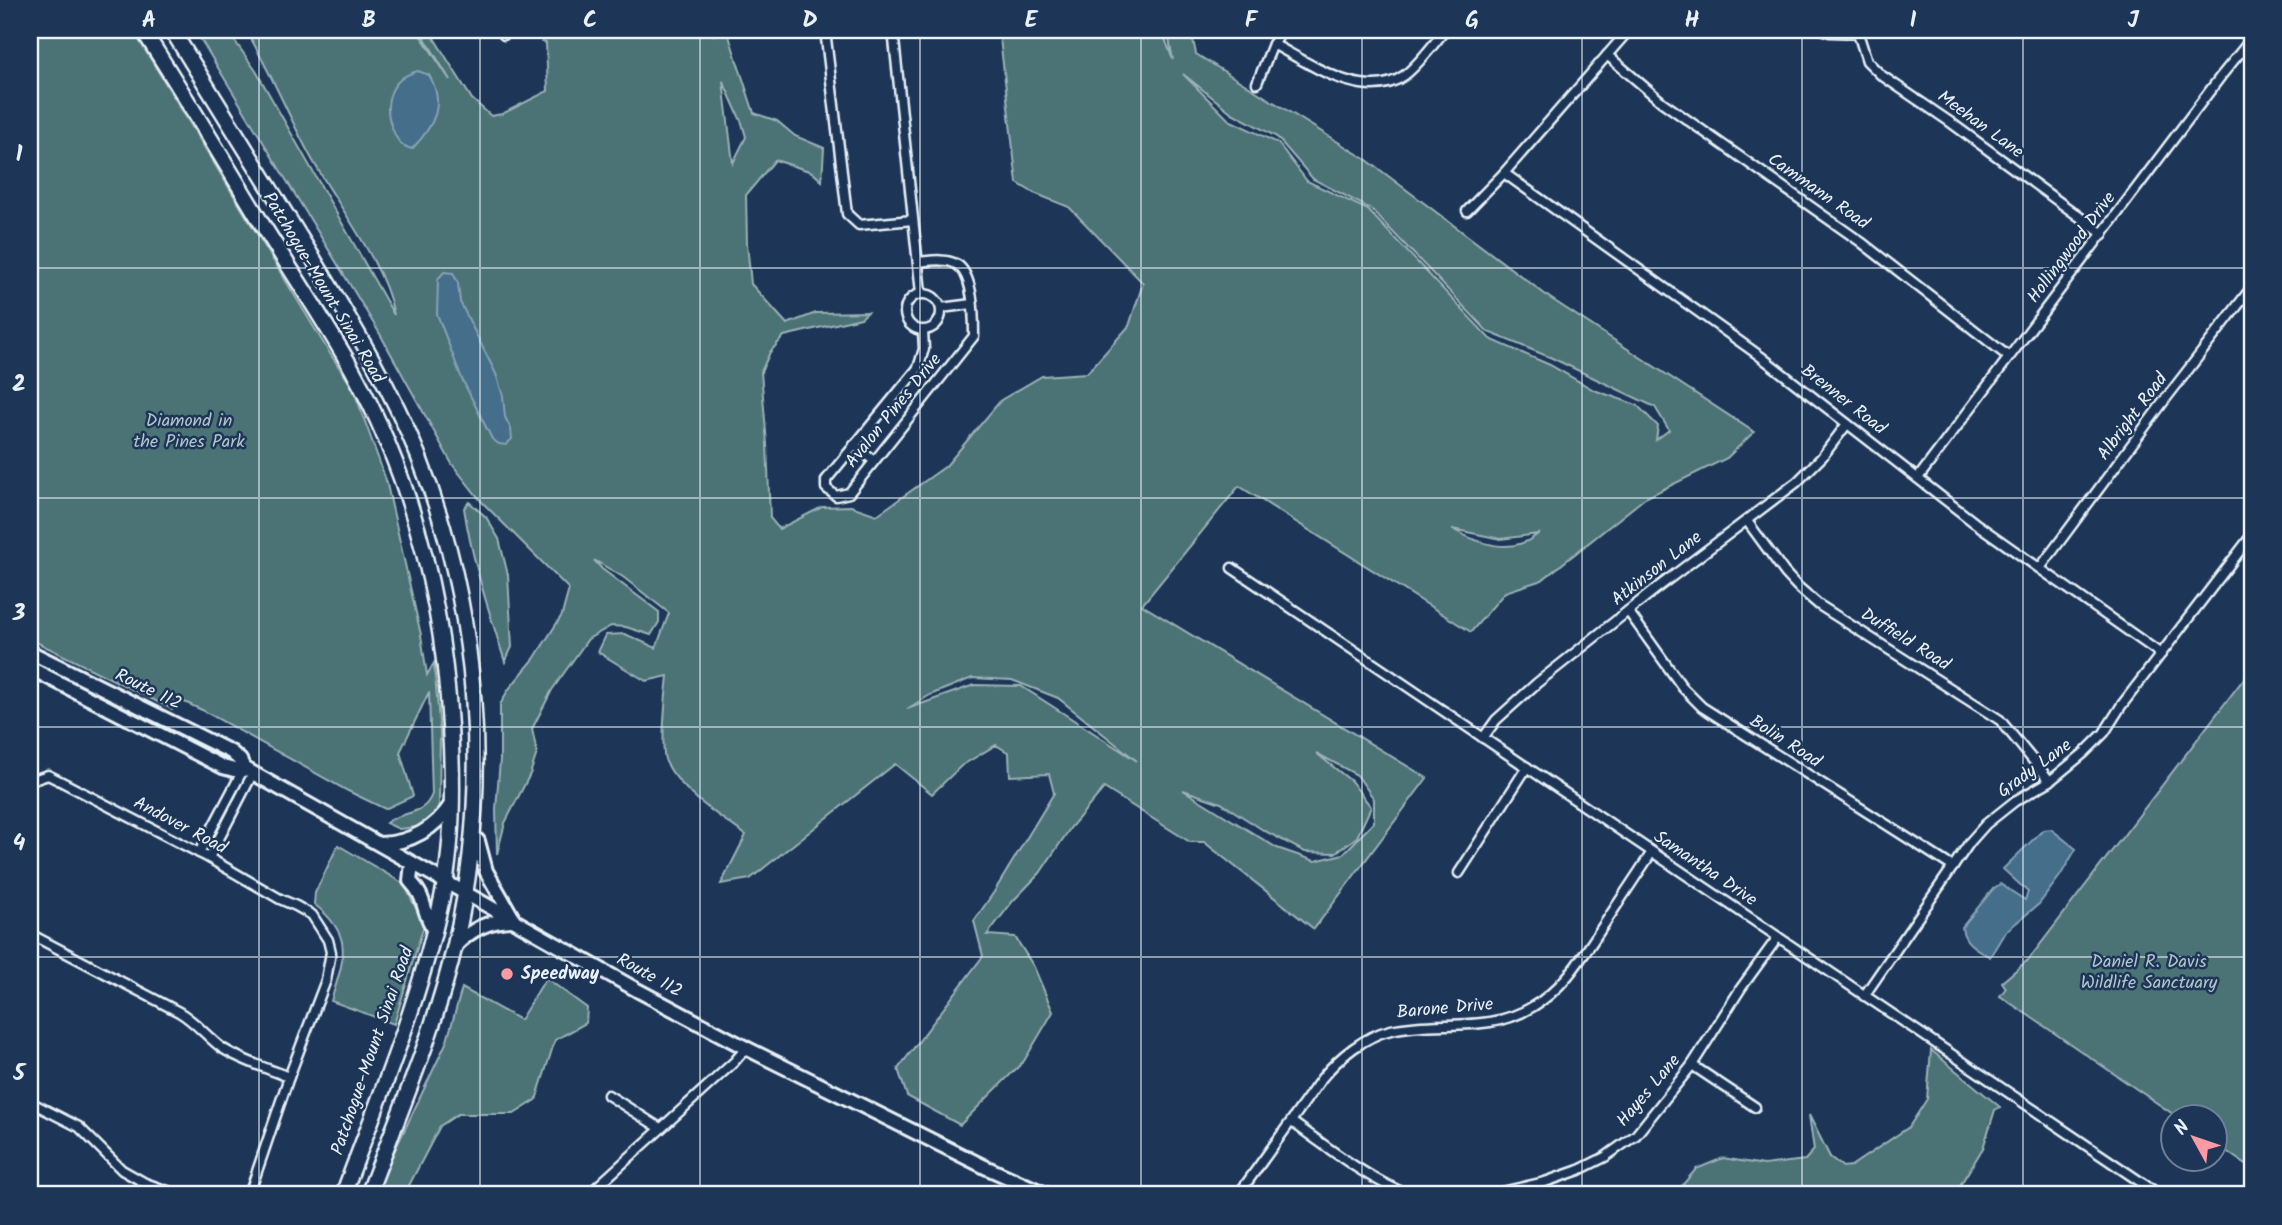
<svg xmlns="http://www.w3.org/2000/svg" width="2282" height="1225" font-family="Kalam,sans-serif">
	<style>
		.green { fill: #4c7274; stroke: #9ab2b6; stroke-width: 2; fill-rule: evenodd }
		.water { fill: #446e8a; stroke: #86a2b6; stroke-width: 2 }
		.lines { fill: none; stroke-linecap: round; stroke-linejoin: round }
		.minor-casing { stroke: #e8f1f8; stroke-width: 13 }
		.primary-casing { stroke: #e8f1f8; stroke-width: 18 }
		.trunk-casing { stroke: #e8f1f8; stroke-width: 19 }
		.minor { stroke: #1d3557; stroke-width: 8 }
		.primary { stroke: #1d3557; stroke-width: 12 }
		.trunk { stroke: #1d3557; stroke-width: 14 }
		.grid { fill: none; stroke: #e8f1f8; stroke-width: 2; stroke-opacity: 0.55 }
		.poi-dot { fill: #ff9aa2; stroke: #1d3557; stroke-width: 2.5 }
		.labels { text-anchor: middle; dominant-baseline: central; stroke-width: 5; stroke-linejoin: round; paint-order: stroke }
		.street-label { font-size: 18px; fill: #e8f1f8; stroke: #1d3557 }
		.park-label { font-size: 18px; fill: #b1c5ca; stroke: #1d3557 }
		.poi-label { font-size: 18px; font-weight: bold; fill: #e8f1f8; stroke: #1d3557; text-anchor: start }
		.neatline { fill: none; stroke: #e8f1f8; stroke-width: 2.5 }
		.grid-label { font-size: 23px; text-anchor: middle; font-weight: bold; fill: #e8f1f8 }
	</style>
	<rect width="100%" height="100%" fill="#1d3557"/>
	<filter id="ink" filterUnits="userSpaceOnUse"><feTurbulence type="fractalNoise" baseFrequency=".0143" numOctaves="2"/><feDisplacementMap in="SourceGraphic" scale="14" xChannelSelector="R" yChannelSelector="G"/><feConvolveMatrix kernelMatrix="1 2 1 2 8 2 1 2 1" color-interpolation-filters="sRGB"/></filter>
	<g filter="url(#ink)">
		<g class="green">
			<path d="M 30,30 L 133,30 L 329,352 L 353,388 L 386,480 L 421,635 L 427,675 L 434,663 L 440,733 L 439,804 L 435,815 L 418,831 L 416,827 L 399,829 L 386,823 C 402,810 424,817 432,794 L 429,692 L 400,752 L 413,796 L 385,809 L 348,791 L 202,710 L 180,700 L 172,709 L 30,639 Z"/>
			<path d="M 195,30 L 227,30 L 256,71 L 394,315 C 383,259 334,202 307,150 C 286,110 269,69 246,30 L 417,30 L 450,80 L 420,30 L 429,30 L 472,99 L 491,116 L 502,114 L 548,91 L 546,43 L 542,42 L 540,30 L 712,30 L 714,35 L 718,30 L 727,30 L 754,113 L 777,121 L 795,136 L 824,148 L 822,181 L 812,172 L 775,160 L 746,195 L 747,243 L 751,284 L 787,324 L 816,313 L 868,312 L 861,318 L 784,336 L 770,352 L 761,372 L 767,444 L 770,518 L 779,529 L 822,507 L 851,506 L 877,515 L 946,466 L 1001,400 L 1042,376 L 1087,373 L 1129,326 L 1143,283 L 1069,207 L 1034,193 L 1017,183 L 999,30 L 1167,30 L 1164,36 L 1173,60 L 1169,39 L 1172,30 L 1194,30 L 1192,35 L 1196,54 L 1367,160 L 1550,298 L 1754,432 L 1727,458 L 1645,498 L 1542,580 L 1505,592 L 1471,632 L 1239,486 L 1142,605 L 1427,778 L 1314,929 L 1204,842 L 1190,842 L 1104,788 L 1071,827 L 1040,873 L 1013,901 L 987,935 L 1015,937 L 1034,967 L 1053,1012 L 1024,1061 L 960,1125 L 907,1096 L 898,1069 L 983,956 L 974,921 L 994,892 L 1054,793 L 1049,774 L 1010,776 L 1009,753 L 996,745 L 961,766 L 932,794 L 895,764 L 750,879 L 721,884 L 746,835 C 719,816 682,793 666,762 C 660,751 666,692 668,676 L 646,681 L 598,652 L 606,635 L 625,634 L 656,648 L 669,613 L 623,577 L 594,560 L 602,569 L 659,612 L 659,622 L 651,635 L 626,627 L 611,626 L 588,639 L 552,690 L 532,729 L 537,753 L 530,774 L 505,823 L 497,854 L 496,809 L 500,760 L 500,705 L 508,690 L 534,659 L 562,615 L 569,589 L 481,501 L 452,464 L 380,334 ZM 1183,74 L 1232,113 L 1277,137 L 1313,179 L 1371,209 L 1488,332 L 1552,358 L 1655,407 L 1669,430 L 1656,440 L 1658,426 L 1637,405 L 1594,390 L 1550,365 L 1490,339 L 1368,210 L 1307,181 L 1278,143 L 1229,120 ZM 723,81 L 742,123 L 746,137 L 733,163 ZM 1452,529 L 1501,539 L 1538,534 C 1512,556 1479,544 1452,529 ZM 972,678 L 1012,680 L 1058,698 L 1137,761 L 1021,686 L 974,685 L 907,709 L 930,695 ZM 1316,753 L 1357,775 L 1374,799 L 1374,822 L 1343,854 L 1315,861 L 1277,848 L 1183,790 L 1221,803 L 1263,830 L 1305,852 L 1335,853 L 1357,837 L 1371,807 L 1351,781 Z"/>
			<path d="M 469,502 L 486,517 L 499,539 L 508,575 L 512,647 L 505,662 C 489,611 472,561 464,508 Z"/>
			<polygon points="2252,668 2252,1169 2216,1144 2216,1116 2176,1116 2000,996 2006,988 2002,982 2029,959"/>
			<path d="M 338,845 L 404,884 L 424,925 L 394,1024 L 331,1001 C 344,958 355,936 314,904 L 315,893 Z"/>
			<polygon points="546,978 587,1008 586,1023 555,1040 536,1100 514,1114 458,1114 440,1126 404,1195 376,1195 383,1175 447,1041 462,988 520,1020"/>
			<polygon points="1931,1050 2000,1107 1995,1110 1983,1148 1954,1195 1674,1195 1696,1169 1723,1158 1764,1165 1805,1160 1814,1150 1809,1115 1830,1157 1843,1167 1851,1166 1909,1127 1927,1099"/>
		</g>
		<g class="water">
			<path d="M 418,71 L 429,75 C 446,104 434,126 412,149 C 401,146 397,141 393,130 C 382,105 389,78 418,71 Z"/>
			<polygon points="444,272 453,273 458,283 460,302 496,374 503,396 505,417 511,429 512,439 506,445 499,444 492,439 462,379 437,314 438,279"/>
			<path d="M 2051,829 L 2076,849 L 2060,876 L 2039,904 L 2005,932 L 1990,957 C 1978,950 1963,943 1962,927 L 1993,889 L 2000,884 L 2025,900 L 2028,892 L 2003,869 L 2043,830 Z"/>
		</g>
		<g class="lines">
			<g class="minor-casing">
				<g id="minor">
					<polyline points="500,30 504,35"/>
					<polyline points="825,30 847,214 859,225 913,220"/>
					<polyline points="893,30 921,293"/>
					<polyline points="1824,30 1830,32 1857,33"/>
					<polyline points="1857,30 1867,61 1881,75 1950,122 2103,234"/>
					<path d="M 1273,44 C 1309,63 1365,104 1405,75 C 1420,63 1433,45 1445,30"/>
					<polyline points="1607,55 1662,102 1861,242 2009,357"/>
					<polyline points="1257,83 1273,44 1283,30"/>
					<polyline points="1504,173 1760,356 1975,523 2161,654"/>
					<polyline points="1467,211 1504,173 1629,30"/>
					<path d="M 918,262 C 929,261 946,258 956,264 C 974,274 974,317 974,336 L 849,493 L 836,496 L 826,488 L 826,480 L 918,368 L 924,349 L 923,331"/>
					<circle cx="923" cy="312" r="18"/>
					<polyline points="941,308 972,304"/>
					<polyline points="854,445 874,461"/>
					<polyline points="1918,478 2221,76 2252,38"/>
					<polyline points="1747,521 1785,573 1797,586 1819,605 2000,720 2050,781"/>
					<polyline points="1232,568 2160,1195"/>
					<polyline points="2040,568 2164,401 2252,287"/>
					<polyline points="1628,611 1683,688 1702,707 1953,867"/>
					<polyline points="1483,738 1496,720 1537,683 1657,588 1797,482 1822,457 1847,424"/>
					<polyline points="30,781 48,775 62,782 209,858 280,899 296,906 312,915 328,940 331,952 326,980 289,1077 249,1195"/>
					<polyline points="199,853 244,768"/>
					<polyline points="209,858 253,773"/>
					<polyline points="1459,873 1527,767"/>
					<path d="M 30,934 L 179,1012 C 196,1022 207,1037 222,1048 C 242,1061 267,1068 289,1077"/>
					<polyline points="1864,996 1970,842 1986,824 2015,801 2050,781 2084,753 2104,733 2121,706 2252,535"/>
					<polyline points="1692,1065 1755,1107"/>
					<polyline points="608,1095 660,1128"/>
					<polyline points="30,1102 79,1127 122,1170 145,1183 179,1195"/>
					<path d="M 1292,1122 C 1330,1149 1366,1178 1409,1195"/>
					<polyline points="588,1195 734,1062 746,1048"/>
					<path d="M 1238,1195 L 1322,1078 C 1339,1057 1365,1036 1391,1030 C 1439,1019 1488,1034 1532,1007 C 1565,988 1584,954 1605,923 C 1621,899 1636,876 1652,852"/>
					<polyline points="1489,1195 1545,1182 1579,1170 1605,1157 1636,1135 1692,1065 1741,988 1778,937"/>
				</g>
			</g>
			<g class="primary-casing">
				<g id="primary">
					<polyline points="30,652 231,752 240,760 244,768 637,990 746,1048 985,1167 1048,1195"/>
					<polyline points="30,668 223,767 234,770 244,768"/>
					<polyline points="472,836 478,841 486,871 514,920"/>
					<path d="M 380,844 C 411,843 436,828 452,803"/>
					<path d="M 412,863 L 410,881 C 427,898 422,913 434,929"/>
					<path d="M 454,947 C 471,929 489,920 514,920"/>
				</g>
			</g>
			<g class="trunk-casing">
				<g id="trunk">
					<path d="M 143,30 C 184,94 223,159 262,224 C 292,272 324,320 352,369 C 412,479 443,601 450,726 C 453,777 454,832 445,883 C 424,991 381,1093 343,1195"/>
					<path d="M 172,30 C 219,105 265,180 311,255 C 350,320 390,385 418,455 C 479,607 492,786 455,945 C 435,1031 399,1113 368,1195"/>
				</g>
			</g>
			<use href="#minor" class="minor"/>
			<use href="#primary" class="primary"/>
			<use href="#trunk" class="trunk"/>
		</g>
	</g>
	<path class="grid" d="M 259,30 L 259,1195M 480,30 L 480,1195M 700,30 L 700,1195M 920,30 L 920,1195M 1141,30 L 1141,1195M 1362,30 L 1362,1195M 1582,30 L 1582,1195M 1802,30 L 1802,1195M 2023,30 L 2023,1195M 30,268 L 2252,268M 30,498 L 2252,498M 30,727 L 2252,727M 30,957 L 2252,957"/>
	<circle class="poi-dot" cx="507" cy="974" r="7"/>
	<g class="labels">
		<g class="street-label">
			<text transform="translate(1980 125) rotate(36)">Meehan Lane</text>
			<text transform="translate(1818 192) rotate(35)">Cammann Road</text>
			<text transform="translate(2072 248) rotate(-53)">Hollingwood Drive</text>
			<text transform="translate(323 288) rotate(59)">Patchogue-Mount Sinai Road</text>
			<text transform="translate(1843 400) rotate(38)">Brenner Road</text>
			<text transform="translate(894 411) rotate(-51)">Avalon Pines Drive</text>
			<text transform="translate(2133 417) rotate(-53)">Albright Road</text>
			<text transform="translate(1657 569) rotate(-38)">Atkinson Lane</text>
			<text transform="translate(1905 640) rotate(32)">Duffield Road</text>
			<text transform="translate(148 690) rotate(26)">Route 112</text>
			<text transform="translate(1785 742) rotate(33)">Bolin Road</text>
			<text transform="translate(2035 769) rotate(-36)">Grady Lane</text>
			<text transform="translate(180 826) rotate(28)">Andover Road</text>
			<text transform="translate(1705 869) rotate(34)">Samantha Drive</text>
			<text transform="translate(649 976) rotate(29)">Route 112</text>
			<text transform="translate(1445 1009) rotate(-5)">Barone Drive</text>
			<text transform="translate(373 1051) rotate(-71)">Patchogue-Mount Sinai Road</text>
			<text transform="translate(1649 1091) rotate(-50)">Hayes Lane</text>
		</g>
		<g class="park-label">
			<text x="189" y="421">Diamond in<tspan x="189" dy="21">the Pines Park</tspan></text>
			<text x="2149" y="962">Daniel R. Davis<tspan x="2149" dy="21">Wildlife Sanctuary</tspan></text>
		</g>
		<g class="poi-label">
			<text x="521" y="974">Speedway</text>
		</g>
	</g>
	<rect width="2282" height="1225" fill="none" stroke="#1d3557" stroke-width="77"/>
	<g transform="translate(2194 1138) rotate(310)"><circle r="33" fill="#1d3557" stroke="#6e8097" stroke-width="2"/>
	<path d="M0-5L12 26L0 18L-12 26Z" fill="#ff9aa2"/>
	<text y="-10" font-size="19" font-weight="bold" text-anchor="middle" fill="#e8f1f8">N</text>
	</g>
	<rect x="38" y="38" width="2206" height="1148" class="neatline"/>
	<g class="grid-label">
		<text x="149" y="27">A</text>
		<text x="369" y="27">B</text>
		<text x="590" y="27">C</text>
		<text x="810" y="27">D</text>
		<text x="1031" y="27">E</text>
		<text x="1251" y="27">F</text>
		<text x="1472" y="27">G</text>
		<text x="1692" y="27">H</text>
		<text x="1913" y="27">I</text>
		<text x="2133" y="27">J</text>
		<text x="19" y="161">1</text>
		<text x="19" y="391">2</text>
		<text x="19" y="620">3</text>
		<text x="19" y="850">4</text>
		<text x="19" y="1080">5</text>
	</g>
</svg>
